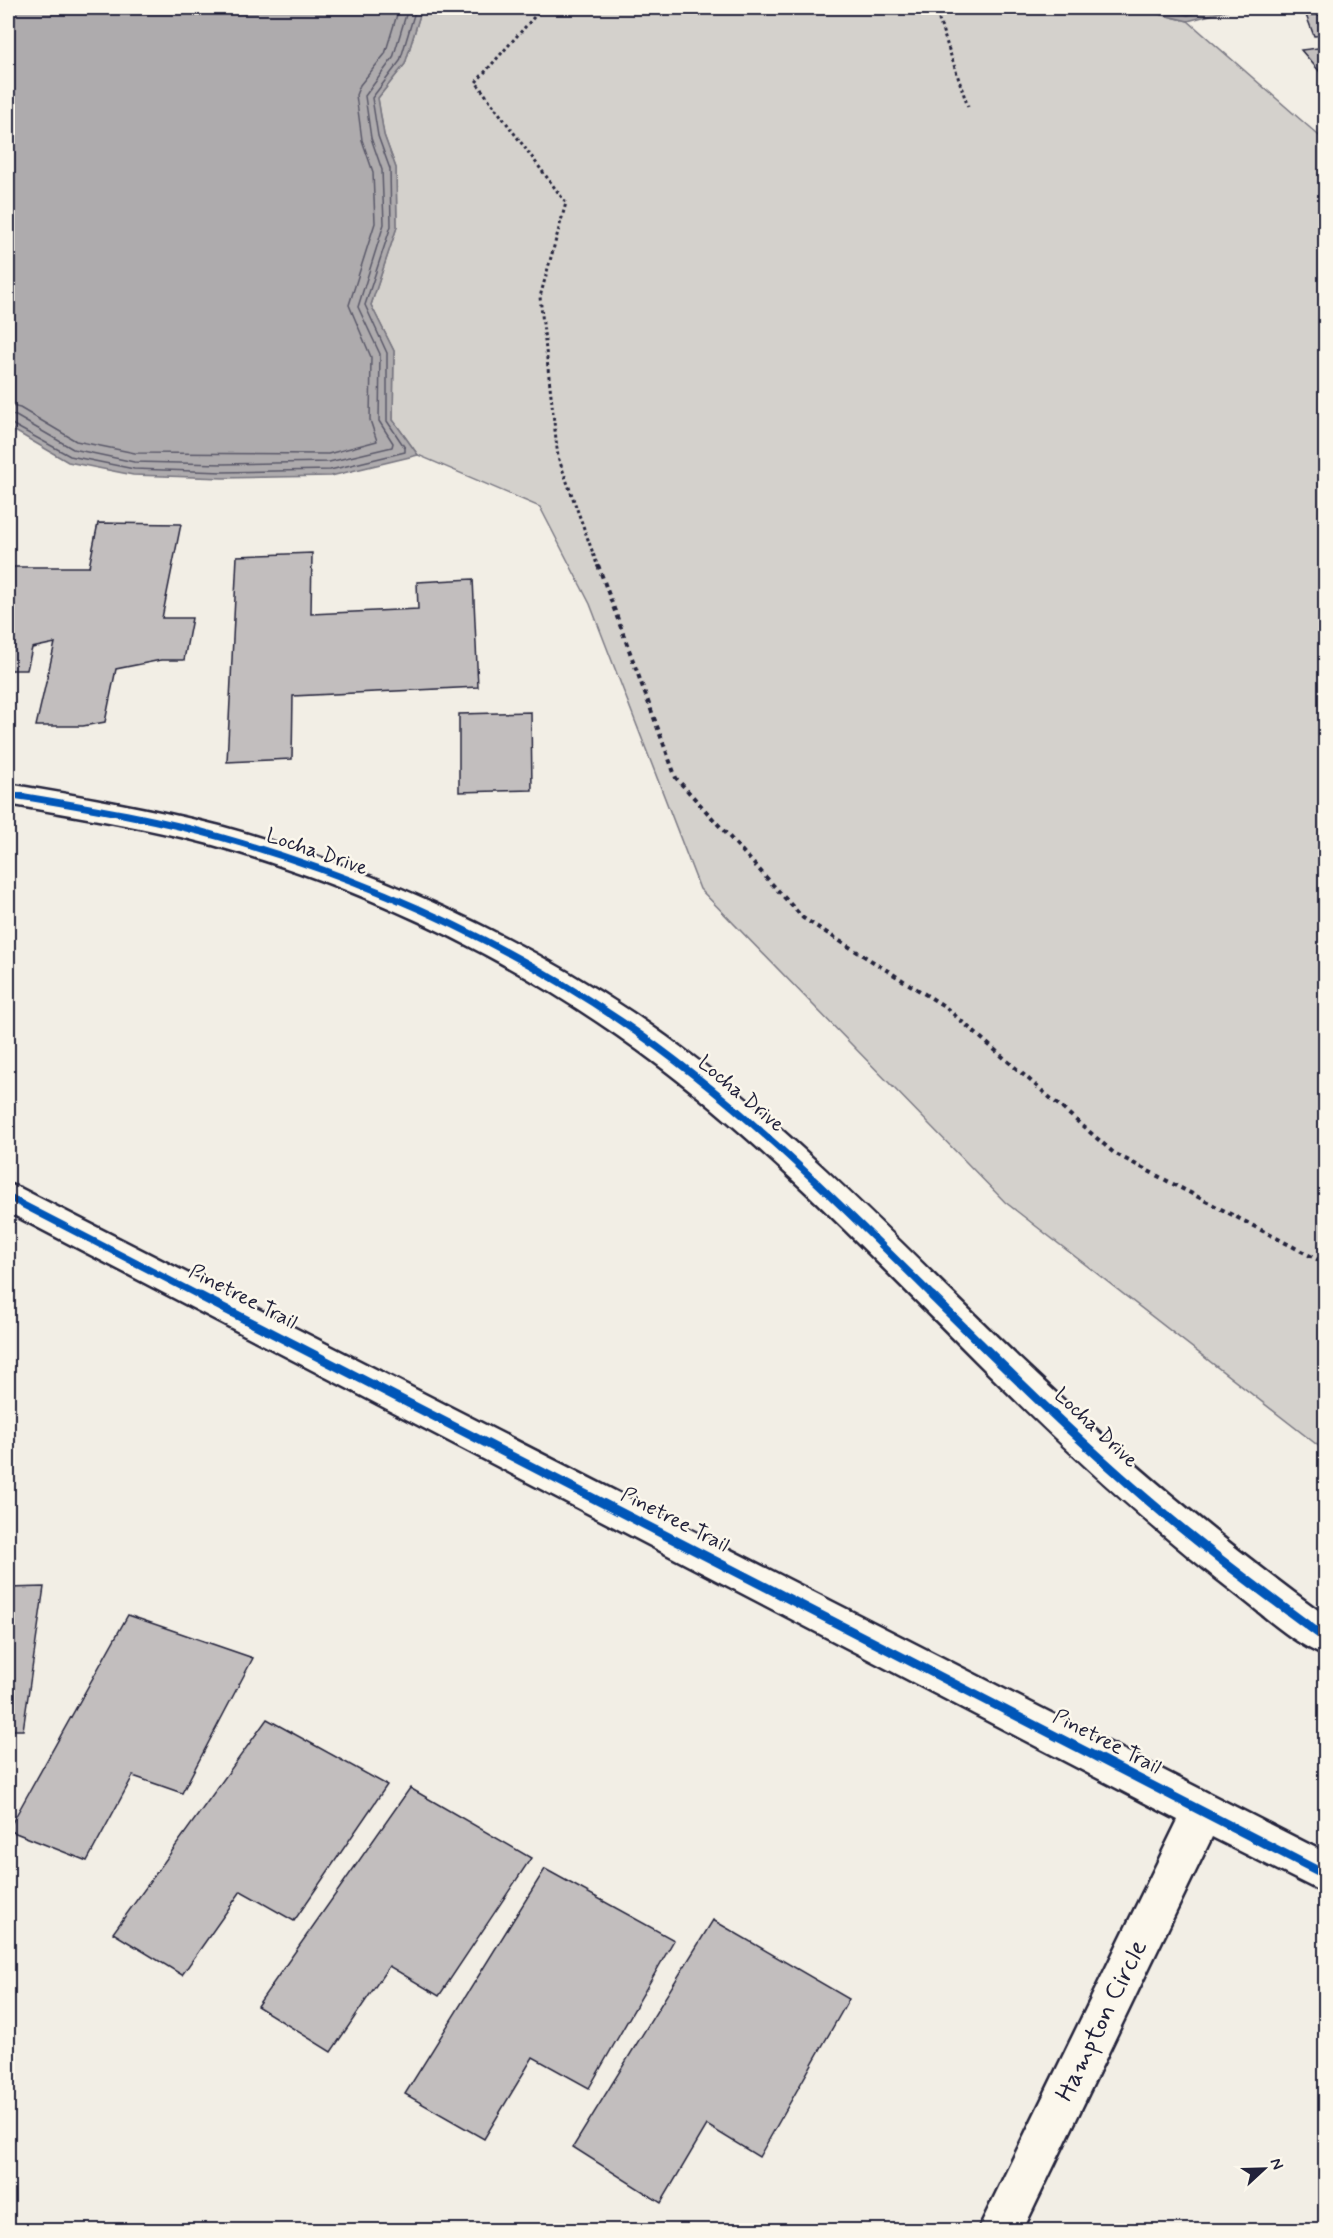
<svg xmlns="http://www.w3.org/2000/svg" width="1333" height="2238" font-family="Mynerve,sans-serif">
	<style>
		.green { fill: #d4d1cc; stroke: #7b7a84; stroke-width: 1.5 }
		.water { fill: #aeabad; stroke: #76747f; stroke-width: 1.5 }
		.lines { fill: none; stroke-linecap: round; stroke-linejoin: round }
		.shore { stroke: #5a5969; stroke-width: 1.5 }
		.building { fill: #c2bebe; stroke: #22223b; stroke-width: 1.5 }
		.minor-casing { stroke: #22223b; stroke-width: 5 }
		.path-far1 { stroke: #22223b; stroke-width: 3; stroke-dasharray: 3 3; stroke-linecap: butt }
		.path { stroke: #22223b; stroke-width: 4; stroke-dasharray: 4.5 4.5; stroke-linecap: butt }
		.minor { fill: #fbf7ec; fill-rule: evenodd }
		.cycleway-far1-casing { stroke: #fbf7ec; stroke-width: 10 }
		.cycleway-casing { stroke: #fbf7ec; stroke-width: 13 }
		.cycleway-far1 { stroke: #0057b8; stroke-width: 7 }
		.cycleway { stroke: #0057b8; stroke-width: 9 }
		.labels { text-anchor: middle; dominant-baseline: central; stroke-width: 5; stroke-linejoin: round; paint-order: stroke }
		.street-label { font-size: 21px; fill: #22223b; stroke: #fbf7ec }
		.near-street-label { font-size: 26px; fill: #22223b; stroke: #fbf7ec }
	</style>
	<rect width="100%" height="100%" fill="#f2eee5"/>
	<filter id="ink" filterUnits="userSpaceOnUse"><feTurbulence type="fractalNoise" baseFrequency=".0167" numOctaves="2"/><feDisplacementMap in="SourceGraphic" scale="12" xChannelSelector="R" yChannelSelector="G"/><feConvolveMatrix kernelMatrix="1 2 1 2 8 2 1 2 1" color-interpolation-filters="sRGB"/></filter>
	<g filter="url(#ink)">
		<polygon class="green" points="422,8 1134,8 1188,21 1325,141 1325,1451 1005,1202 700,889 590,604 540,507 418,455 393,420 394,351 371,305 397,227 396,168 384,135 378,98 405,64"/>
		<g class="water">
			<polygon points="8,8 422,8 405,64 378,98 384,135 396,168 397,227 371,305 394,351 393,420 418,455 331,476 223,478 133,475 68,462 8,427"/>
			<polygon points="1134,8 1236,8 1188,21"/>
		</g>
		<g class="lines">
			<g class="shore">
				<polyline points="1155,8 1188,15 1215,8"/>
				<polyline points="8,405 20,408 76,441 135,453 328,454 377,441 370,420 371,357 349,305 375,223 373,172 362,140 356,95 360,85 385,54 399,8"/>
				<polyline points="8,414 16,416 73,449 134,462 223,464 329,462 392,447 393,443 379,421 380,354 358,307 384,224 382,170 371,138 365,96 393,58 408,8"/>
				<polyline points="8,422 70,456 134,469 223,472 330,470 405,452 405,448 387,421 387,353 365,305 391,226 390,169 378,136 372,98 400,61 416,8"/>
			</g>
		</g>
		<g class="building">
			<polygon points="1306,15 1326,15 1326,35 1314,36"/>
			<polygon points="1326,47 1326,79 1301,50"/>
			<polygon points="98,523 181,524 162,618 192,618 184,660 161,660 116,669 105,722 83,726 36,726 55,643 32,648 27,670 8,670 8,567 89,567"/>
			<polygon points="312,553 311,614 418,609 417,582 473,579 478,687 293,696 292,759 227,762 237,556"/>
			<polygon points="531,712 532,790 459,792 459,714"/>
			<polygon points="44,1587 23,1730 8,1730 8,1588"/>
			<polygon points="128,1615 253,1658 182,1793 133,1776 87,1861 8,1830"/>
			<polygon points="267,1719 387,1785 294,1921 241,1891 182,1975 113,1933"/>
			<polygon points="410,1788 531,1858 439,1996 389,1966 331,2052 257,2006"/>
			<polygon points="545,1869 674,1940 589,2088 533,2057 484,2139 405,2094"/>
			<polygon points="713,1920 849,1999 759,2157 707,2125 661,2203 573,2147"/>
		</g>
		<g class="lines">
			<g class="minor-casing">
				<g id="minor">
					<path d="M 8,784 C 79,796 150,808 220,826 C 365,866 508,929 633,1013 C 777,1110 896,1240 1020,1359 C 1117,1452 1217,1537 1326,1616 L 1326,1656 C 1294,1644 1266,1617 1240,1597 C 1146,1525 1060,1445 976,1361 C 874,1259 773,1152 658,1065 C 526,965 372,890 213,845 C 145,827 76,816 8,804 Z"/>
					<polygon points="8,1184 20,1188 1326,1853 1326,1894 1212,1837 1023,2230 978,2230 1178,1820 8,1212"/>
				</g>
			</g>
			<g class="path-far1">
				<polyline points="542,8 476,82 566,203 540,297 558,457 598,567"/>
				<polyline points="935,8 968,107"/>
			</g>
			<polyline class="path" points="598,565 676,778 803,918 944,1006 1114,1153 1326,1264"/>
			<use href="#minor" class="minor"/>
			<g class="cycleway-far1-casing">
				<g id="cycleway-far1">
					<path d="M 8,794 C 79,806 151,817 220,837 C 362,877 500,939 622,1022 C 736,1099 836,1200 934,1297"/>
					<polyline points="8,1197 202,1297"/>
				</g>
			</g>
			<g class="cycleway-casing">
				<g id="cycleway">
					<polyline points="200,1296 1326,1875"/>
					<path d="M 932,1296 C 1001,1364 1070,1433 1143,1496 C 1202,1547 1264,1593 1326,1639"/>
				</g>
			</g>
			<use href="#cycleway-far1" class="cycleway-far1"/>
			<use href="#cycleway" class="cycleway"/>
		</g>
	</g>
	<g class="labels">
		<g class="street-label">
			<text transform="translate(317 852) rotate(19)">Locha Drive</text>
			<text transform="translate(741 1094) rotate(40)">Locha Drive</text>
			<text transform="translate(243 1297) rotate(27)">Pinetree Trail</text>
			<text transform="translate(1096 1428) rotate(43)">Locha Drive</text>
			<text transform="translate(675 1520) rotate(27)">Pinetree Trail</text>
			<text transform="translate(1107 1742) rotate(27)">Pinetree Trail</text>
		</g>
		<g class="near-street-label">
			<text transform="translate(1102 2021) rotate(-64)">Hampton Circle</text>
		</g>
	</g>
	<rect width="1333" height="2238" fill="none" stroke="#fbf7ec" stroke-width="30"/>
	<rect x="15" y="15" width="1303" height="2208" fill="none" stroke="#22223b" stroke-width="2" filter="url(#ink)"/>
	<g transform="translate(1264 2169) rotate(68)" stroke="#fbf7ec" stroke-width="4.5" paint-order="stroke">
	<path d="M0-4.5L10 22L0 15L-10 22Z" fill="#22223b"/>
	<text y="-9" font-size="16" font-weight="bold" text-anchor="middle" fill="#22223b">N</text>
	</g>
</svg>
